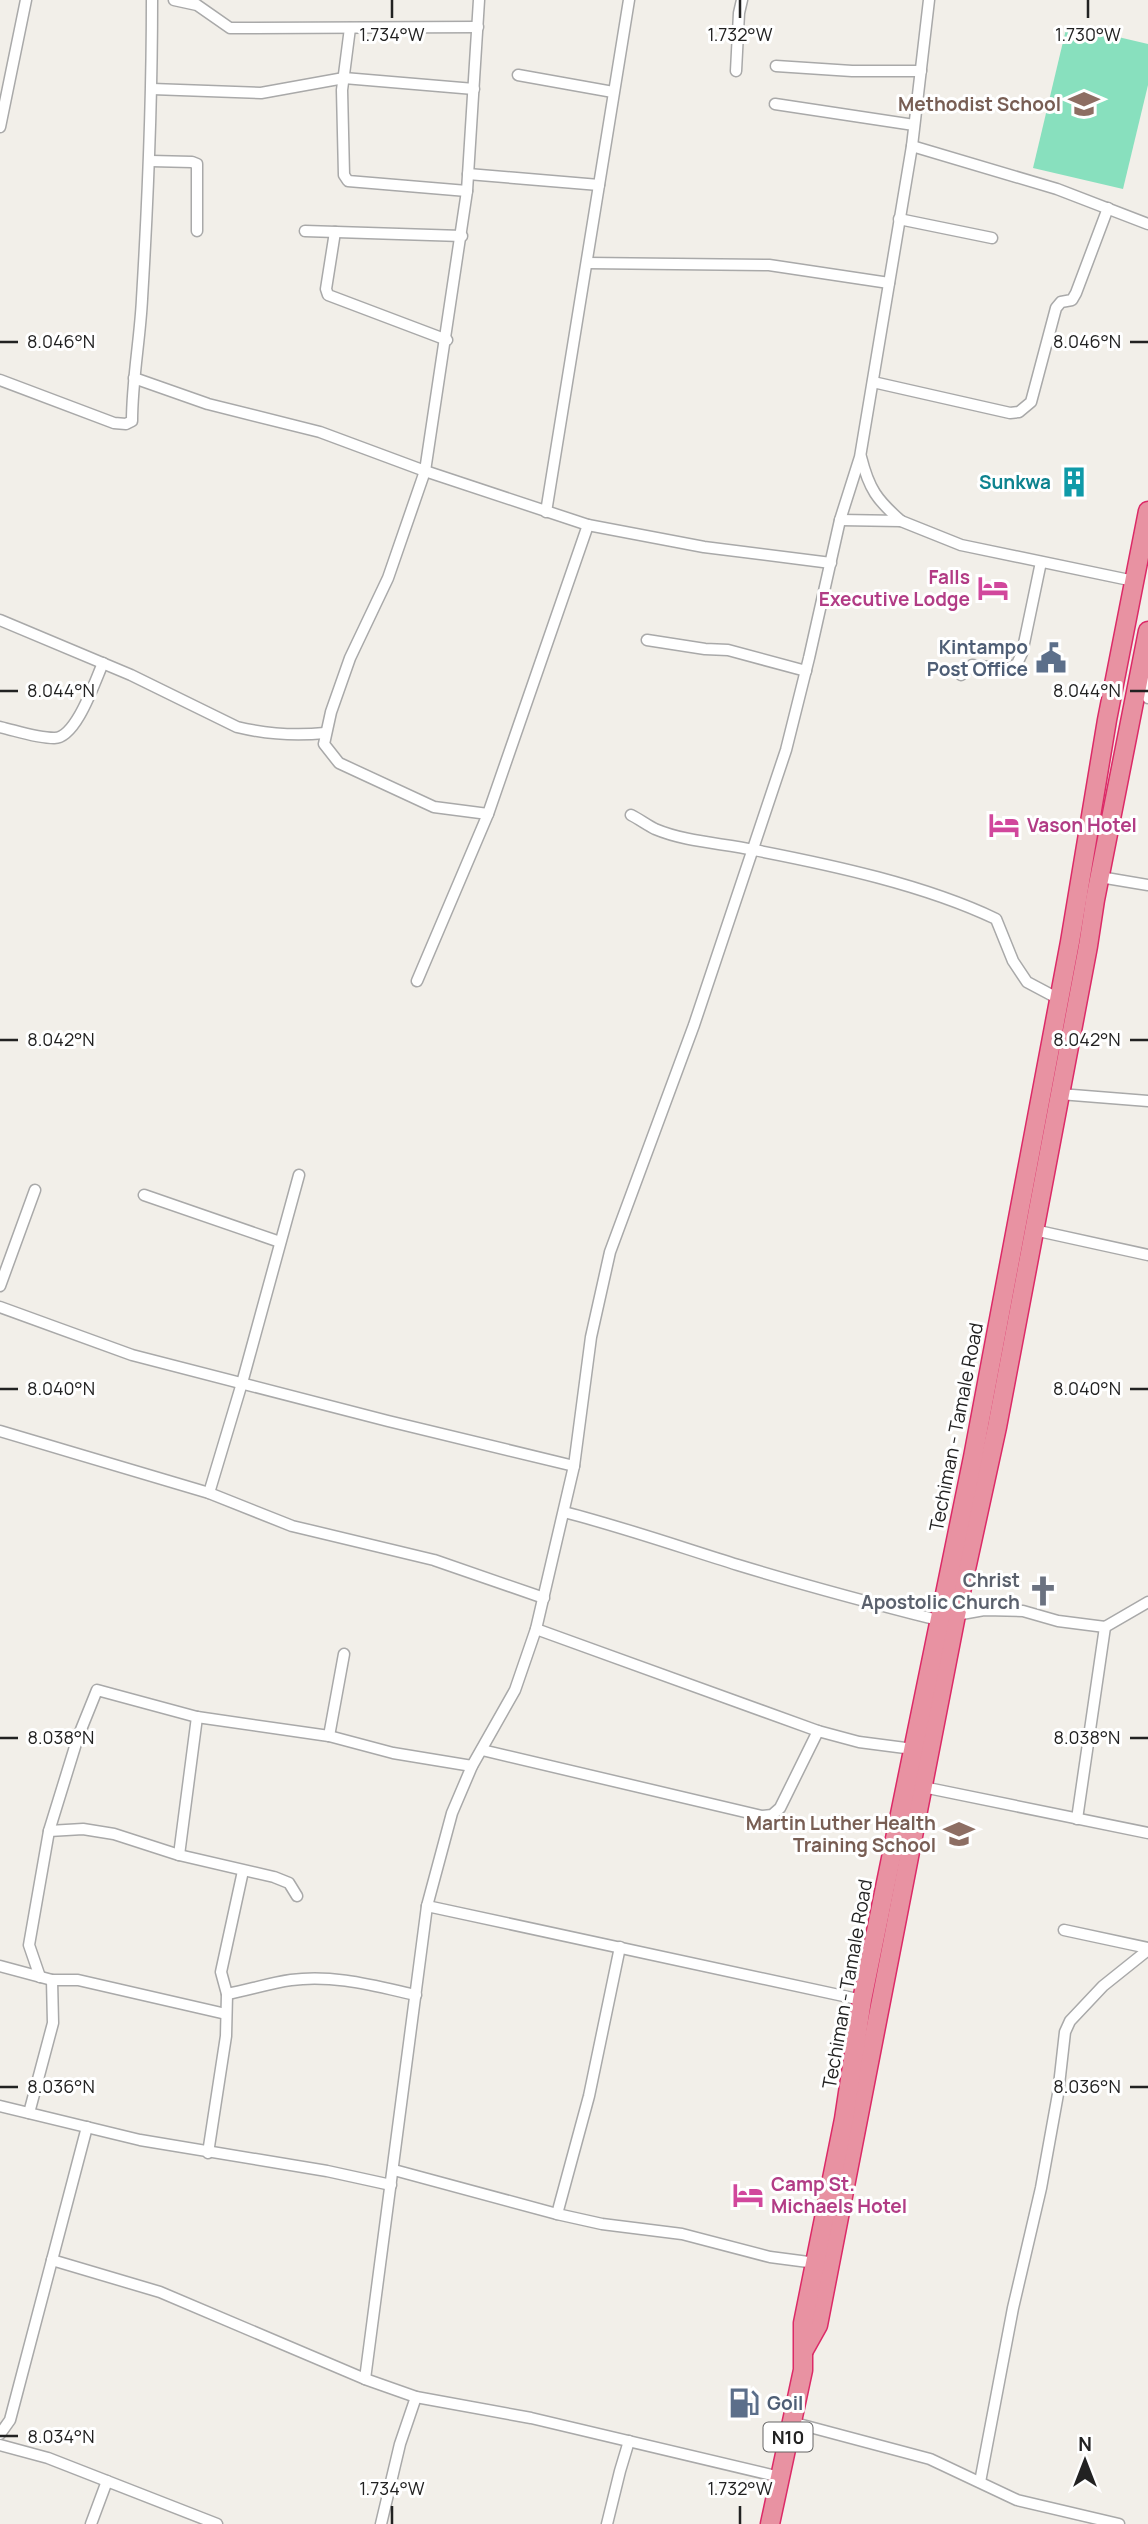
<svg xmlns="http://www.w3.org/2000/svg" width="1148" height="2524" font-family="Manrope,sans-serif">
	<style>
		.pitch { fill: #88e0be }
		.lines { fill: none; stroke-linecap: round; stroke-linejoin: round }
		.street-casing { stroke: #a9a9a9; stroke-width: 13 }
		.highway-casing { stroke: #dc2a67; stroke-width: 21 }
		.street { stroke: #fff; stroke-width: 10 }
		.highway { stroke: #e892a2; stroke-width: 18 }
		.ticks { fill: none; stroke: #222; stroke-width: 2.5 }
		.labels { text-anchor: middle; dominant-baseline: central; stroke-width: 6; stroke-linejoin: round; paint-order: stroke }
		.shield { fill: #fff; stroke: #646464; stroke-width: 2 }
		.shield-label { font-size: 18px; font-weight: bold; fill: #222 }
		.education-label { font-size: 19px; font-weight: bold; fill: #785e54; stroke: #fff; text-anchor: end }
		.culture-label { font-size: 19px; font-weight: bold; fill: #0d838f; stroke: #fff; text-anchor: end }
		.hotel-label { font-size: 19px; font-weight: bold; fill: #b23c85; stroke: #fff; text-anchor: start }
		.service-label { font-size: 19px; font-weight: bold; fill: #4e5e75; stroke: #fff; text-anchor: end }
		.street-label { font-size: 19px; fill: #222; stroke: #fff }
		.worship-label { font-size: 19px; font-weight: bold; fill: #5b616d; stroke: #fff; text-anchor: end }
		.ticks-label { font-size: 18px; text-anchor: middle; fill: #222; stroke: #fff; stroke-width: 6; stroke-linejoin: round; paint-order: stroke }
	</style>
	<rect width="100%" height="100%" fill="#f2efe9"/>
	<polygon class="pitch" points="1067,25 1148,44 1148,85 1123,189 1033,168"/>
	<g class="lines">
		<g class="street-casing">
			<g id="street">
				<polyline points="174,0 197,5 230,28 478,27"/>
				<polyline points="479,0 467,191 425,471 388,578 350,658 331,712 324,744 339,763 434,807 488,814"/>
				<polyline points="350,28 342,90 344,175 348,181 467,191"/>
				<polyline points="776,66 852,71 921,71"/>
				<polyline points="736,71 739,13 742,0"/>
				<polyline points="518,75 613,92"/>
				<polyline points="152,89 261,93 344,78 474,89"/>
				<polyline points="775,104 914,125"/>
				<polyline points="0,127 26,0"/>
				<polyline points="912,146 1057,189 1148,224"/>
				<polyline points="151,161 192,162 197,164 197,231"/>
				<polyline points="468,174 599,185"/>
				<polyline points="899,219 992,238"/>
				<polyline points="305,231 462,236"/>
				<polyline points="335,232 326,289 328,295 447,340"/>
				<polyline points="587,263 769,265 889,283"/>
				<polyline points="134,378 208,404 320,432 425,471 588,525 704,547 831,563"/>
				<path d="M 0,380 L 114,423 L 126,424 L 132,421 C 132,380 140,340 142,299 C 148,199 152,100 152,0"/>
				<polyline points="873,382 1010,413 1019,412 1031,402 1056,308 1061,302 1072,300 1076,293 1108,208"/>
				<path d="M 861,457 C 869,489 877,500 901,521"/>
				<polyline points="546,512 629,0"/>
				<polyline points="840,520 901,521 961,545 1134,581"/>
				<path d="M 0,620 L 131,675 L 237,727 C 266,734 295,736 325,733"/>
				<polyline points="647,640 705,649 728,650 806,671"/>
				<polyline points="961,675 972,665 1006,669 1017,664 1022,653 1041,562"/>
				<polyline points="1145,676 1148,698"/>
				<path d="M 0,727 C 17,731 37,738 54,738 C 76,739 95,681 103,663"/>
				<path d="M 631,815 C 639,819 647,825 655,829 C 686,842 721,843 754,850 C 832,865 925,885 996,919 L 1013,961 L 1027,982 L 1059,999"/>
				<polyline points="1100,877 1148,885"/>
				<polyline points="417,981 488,814 588,525"/>
				<polyline points="1060,1094 1148,1101"/>
				<polyline points="144,1195 280,1242"/>
				<polyline points="1034,1230 1148,1255"/>
				<polyline points="0,1286 35,1190"/>
				<polyline points="0,1307 132,1355 388,1421 574,1466"/>
				<polyline points="0,1431 209,1493 292,1526 434,1560 544,1598"/>
				<polyline points="209,1493 242,1383 299,1175"/>
				<path d="M 564,1512 C 623,1527 680,1547 738,1565 C 804,1585 871,1603 938,1620"/>
				<polyline points="956,1615 984,1610 1023,1611 1058,1621 1105,1627 1148,1602"/>
				<polyline points="536,1629 818,1731 859,1742 913,1749"/>
				<polyline points="329,1736 344,1654"/>
				<polyline points="482,1750 762,1816 772,1815 780,1808 818,1731"/>
				<polyline points="923,1787 1148,1833"/>
				<polyline points="1077,1819 1105,1627"/>
				<polyline points="49,1831 83,1829 114,1834 179,1855 274,1877 289,1883 297,1896"/>
				<polyline points="179,1855 197,1717"/>
				<polyline points="427,1906 862,2000"/>
				<polyline points="1064,1930 1148,1948"/>
				<polyline points="0,1966 52,1980 78,1980 226,2014"/>
				<polyline points="40,1977 29,1945 49,1831 78,1737 97,1690 197,1717 329,1736 393,1753 472,1766"/>
				<path d="M 227,1994 C 248,1990 270,1983 291,1980 C 333,1974 375,1986 416,1995"/>
				<polyline points="0,2106 140,2140 327,2171 391,2185"/>
				<polyline points="29,2113 53,2023 52,1980"/>
				<polyline points="208,2153 226,2036 227,1994 221,1972 243,1871"/>
				<polyline points="394,2170 557,2214 602,2224 682,2234 770,2257 816,2263"/>
				<polyline points="557,2214 589,2096 620,1947"/>
				<polyline points="52,2260 160,2292 365,2379 416,2397 531,2418 780,2477"/>
				<polyline points="365,2379 427,1906 452,1813 472,1766 515,1690 536,1629 574,1466 591,1337 610,1252 694,1025 786,750 809,658 840,520 860,457 912,146 929,0"/>
				<polyline points="791,2422 930,2459 1017,2500 1119,2524"/>
				<polyline points="0,2434 10,2420 87,2127"/>
				<polyline points="0,2445 48,2458 217,2524"/>
				<polyline points="980,2482 1013,2308 1041,2188 1058,2094 1065,2032 1070,2021 1103,1986 1148,1950"/>
				<polyline points="91,2524 107,2481"/>
				<polyline points="381,2524 400,2444 416,2397"/>
				<polyline points="607,2524 620,2471 629,2441"/>
			</g>
		</g>
		<g class="highway-casing">
			<g id="highway">
				<polyline points="804,2350 818,2325 956,1615 997,1427 1088,946 1095,900 1148,631"/>
				<polyline points="770,2524 803,2370 803,2323 844,2119 862,2000 973,1457 1070,942 1107,720 1148,511"/>
			</g>
		</g>
		<use href="#street" class="street"/>
		<use href="#highway" class="highway"/>
	</g>
	<path class="ticks" d="M 392,0 L 392,18M 740,0 L 740,18M 1088,0 L 1088,18M 0,342 L 18,342M 1130,342 L 1148,342M 0,691 L 18,691M 1130,691 L 1148,691M 0,1040 L 18,1040M 1130,1040 L 1148,1040M 0,1389 L 18,1389M 1130,1389 L 1148,1389M 0,1738 L 18,1738M 1130,1738 L 1148,1738M 0,2087 L 18,2087M 1130,2087 L 1148,2087M 0,2436 L 18,2436M 392,2506 L 392,2524M 740,2506 L 740,2524"/>
	<defs>
		<g id="school-bare" transform="scale(2.415)"><path d="M0-5L7-2L0 1L-7-2ZM-4 1L0 2.5L4 1V4Q0 6-4 4Z" fill="#8d6e63" stroke="#fff" stroke-width="2.5" paint-order="stroke"/></g>
		<g id="building-bare" transform="scale(2.415)"><path d="M-4-6H4V6H1V3H-1V6H-4ZM-2.5-4.3h1.7v1.8h-1.7ZM.8-4.3h1.7v1.8H.8ZM-2.5-1h1.7V.8h-1.7ZM.8-1h1.7V.8H.8Z" fill="#0f9aa8" stroke="#fff" stroke-width="2.5" paint-order="stroke"/></g>
		<g id="hotel-bare" transform="scale(2.415)"><path d="M-6-4.5h1.5V1H6V5H4.5V3h-9V5H-6ZM-4 0a1.8 1.8 0 1 1 3.6 0ZM.5 0V-2.5h3Q6-2.5 6 0Z" fill="#d1479c" stroke="#fff" stroke-width="2.5" paint-order="stroke"/></g>
		<g id="civic-bare" transform="scale(2.415)"><path d="M-.6-6.5H3V-4.5H.6V-3L4-1V1h2V6H-6V1h2V-1L-.6-3ZM-1.2 2.5V6h2.4V2.5Z" fill="#5c6f8a" stroke="#fff" stroke-width="2.5" paint-order="stroke"/></g>
		<g id="church-bare" transform="scale(2.415)"><path d="M-1.2-6h2.4v3.5h3.3v2.4h-3.3V6h-2.4V-.1h-3.3v-2.4h3.3Z" fill="#6b7280" stroke="#fff" stroke-width="2.5" paint-order="stroke"/></g>
		<g id="fuel-bare" transform="scale(2.415)"><path d="M-5.5-6h7V0h2V4h1.3V-2.5L3-4.5l.8-.8L6-3V5H2.5V1h-1V6h-7ZM-4.2-4.7v3.2H.2V-4.7Z" fill="#5c6f8a" stroke="#fff" stroke-width="2.5" paint-order="stroke"/></g>
	</defs>
	<g fill-rule="evenodd">
		<use href="#school-bare" x="1084" y="104"/>
		<use href="#building-bare" x="1074" y="482"/>
		<use href="#hotel-bare" x="993" y="588"/>
		<use href="#civic-bare" x="1051" y="658"/>
		<use href="#hotel-bare" x="1004" y="825"/>
		<use href="#church-bare" x="1043" y="1591"/>
		<use href="#school-bare" x="959" y="1834"/>
		<use href="#hotel-bare" x="748" y="2195"/>
		<use href="#fuel-bare" x="744" y="2403"/>
	</g>
	<g class="labels">
		<rect class="shield" x="763.5" y="2422.5" width="49" height="29" rx="5"/>
		<g class="shield-label">
			<text x="788" y="2437">N10</text>
		</g>
		<g class="education-label">
			<text x="1061" y="104">Methodist School</text>
			<text x="936" y="1823">Martin Luther Health<tspan x="936" dy="22">Training School</tspan></text>
		</g>
		<g class="culture-label">
			<text x="1051" y="482">Sunkwa</text>
		</g>
		<g class="hotel-label">
			<text x="970" y="577" text-anchor="end">Falls<tspan x="970" dy="22">Executive Lodge</tspan></text>
			<text x="1027" y="825">Vason Hotel</text>
			<text x="771" y="2184">Camp St.<tspan x="771" dy="22">Michaels Hotel</tspan></text>
		</g>
		<g class="service-label">
			<text x="1028" y="647">Kintampo<tspan x="1028" dy="22">Post Office</tspan></text>
			<text x="767" y="2403" text-anchor="start">Goil</text>
		</g>
		<g class="street-label">
			<text transform="translate(956 1427) rotate(-79)">Techiman - Tamale Road</text>
			<text transform="translate(847 1984) rotate(-80)">Techiman - Tamale Road</text>
		</g>
		<g class="worship-label">
			<text x="1020" y="1580">Christ<tspan x="1020" dy="22">Apostolic Church</tspan></text>
		</g>
	</g>
	<g class="ticks-label">
		<text x="392" y="41">1.734°W</text>
		<text x="740" y="41">1.732°W</text>
		<text x="1088" y="41">1.730°W</text>
		<text x="61" y="348">8.046°N</text>
		<text x="1087" y="348">8.046°N</text>
		<text x="61" y="697">8.044°N</text>
		<text x="1087" y="697">8.044°N</text>
		<text x="61" y="1046">8.042°N</text>
		<text x="1087" y="1046">8.042°N</text>
		<text x="61" y="1395">8.040°N</text>
		<text x="1087" y="1395">8.040°N</text>
		<text x="61" y="1744">8.038°N</text>
		<text x="1087" y="1744">8.038°N</text>
		<text x="61" y="2093">8.036°N</text>
		<text x="1087" y="2093">8.036°N</text>
		<text x="61" y="2443">8.034°N</text>
		<text x="392" y="2495">1.734°W</text>
		<text x="740" y="2495">1.732°W</text>
	</g>
	<g transform="translate(1085 2461)" stroke="#ffffff" stroke-width="5" paint-order="stroke">
	<path d="M0-5L12 26L0 18L-12 26Z" fill="#222222"/>
	<text y="-10" font-size="19" font-weight="bold" text-anchor="middle" fill="#222222">N</text>
	</g>
</svg>
